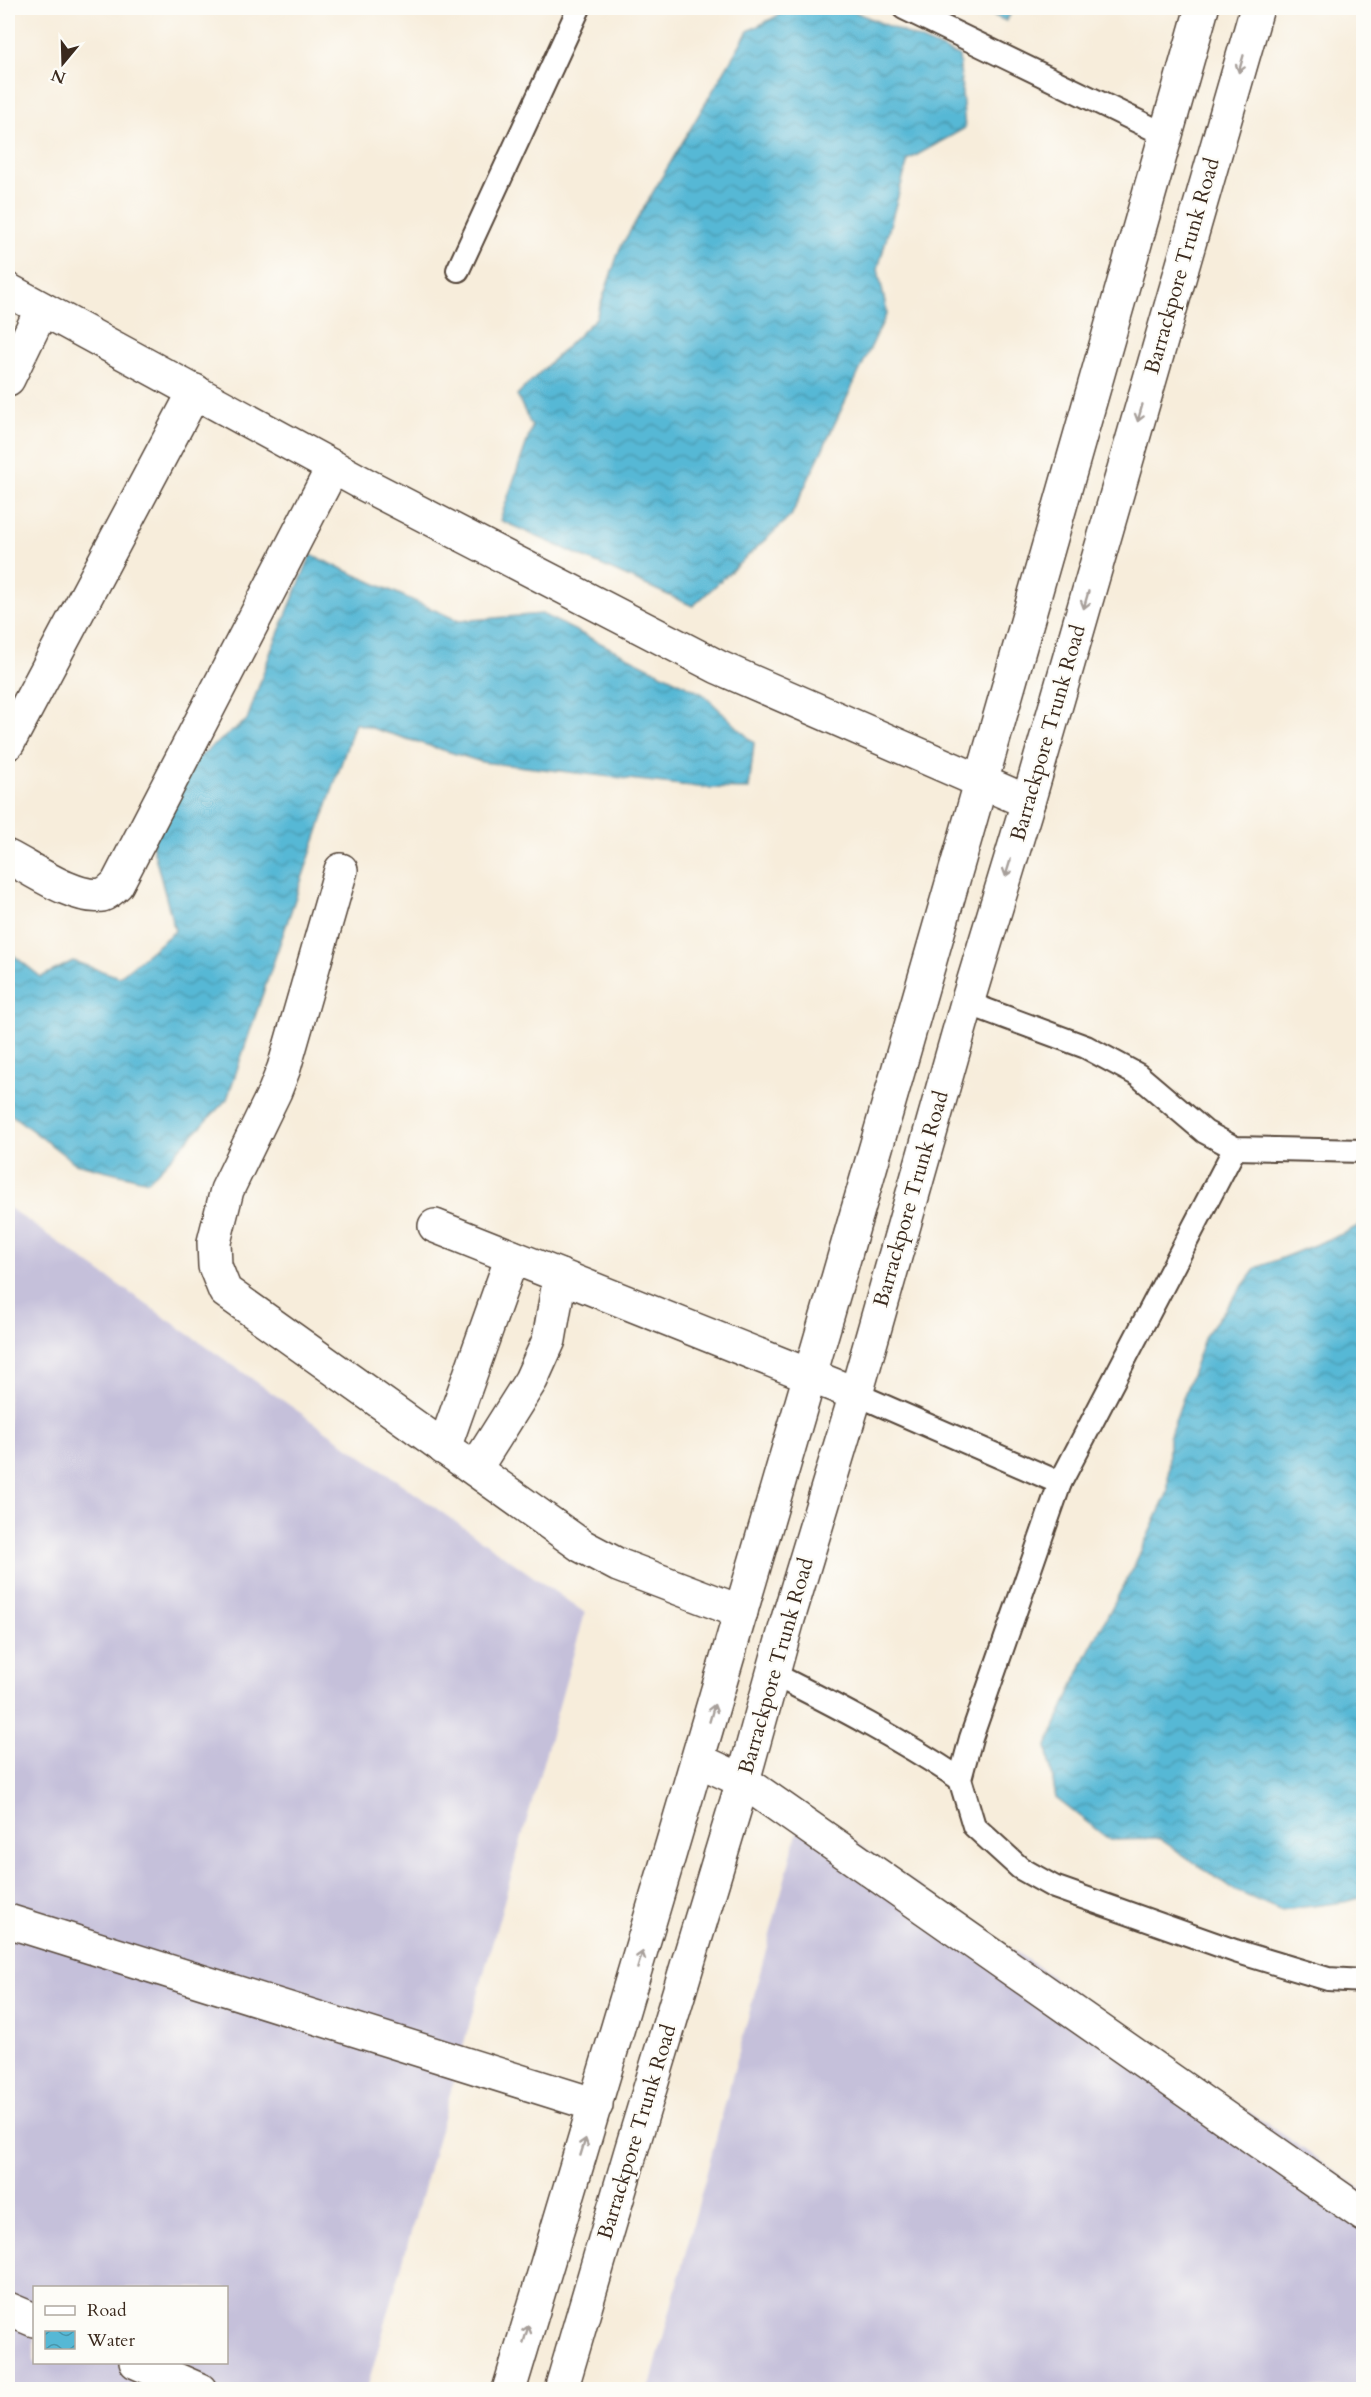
<svg xmlns="http://www.w3.org/2000/svg" width="1371" height="2397" font-family="Cardo,serif">
	<style>
		.industrial { fill: #c5c0da; fill-rule: evenodd }
		.water { fill: url(#water-waves); stroke: #48717a; stroke-width: 1.5 }
		.lines { fill: none; stroke-linecap: round; stroke-linejoin: round }
		.service-casing { stroke: #57473a; stroke-width: 26 }
		.minor-casing { stroke: #57473a; stroke-width: 36 }
		.tertiary-casing { stroke: #57473a; stroke-width: 36 }
		.primary-casing { stroke: #57473a; stroke-width: 36 }
		.service { stroke: #fff; stroke-width: 22 }
		.minor { stroke: #fff; stroke-width: 33 }
		.tertiary { stroke: #fff; stroke-width: 33 }
		.primary { stroke: #fff; stroke-width: 33 }
		.oneway { stroke: #a79f9a }
		.labels { text-anchor: middle; dominant-baseline: central; stroke-width: 4.5; stroke-linejoin: round; paint-order: stroke }
		.street-label { font-size: 21px; fill: #3b2a1e; stroke: #fdfcf7 }
	</style>
	<defs>
		<pattern id="water-waves" width="16" height="10" patternUnits="userSpaceOnUse" patternTransform="scale(1.5)"><rect width="16" height="10" fill="#56b8d5"/><path d="M0 5q4-4 8 0t8 0" fill="none" stroke="#4896ac"/></pattern>
	</defs>
	<rect width="100%" height="100%" fill="#fdfcf7"/>
	<filter id="ink" filterUnits="userSpaceOnUse"><feTurbulence type="fractalNoise" baseFrequency=".0167" numOctaves="2"/><feDisplacementMap in="SourceGraphic" scale="12" xChannelSelector="R" yChannelSelector="G"/><feConvolveMatrix kernelMatrix="1 2 1 2 8 2 1 2 1" color-interpolation-filters="sRGB"/></filter>
	<filter id="wash" filterUnits="userSpaceOnUse"><feTurbulence type="fractalNoise" baseFrequency=".008" numOctaves="4" result="noise"/><feDisplacementMap in="SourceGraphic" scale="24" xChannelSelector="R" yChannelSelector="G"/><feGaussianBlur stdDeviation="1.35" result="paint"/><feColorMatrix in="noise" values="0 0 0 0 0 0 0 0 0 0 0 0 0 0 0 0 0 1.4 0 .05"/><feComposite in="paint" operator="in"/></filter>
	<g filter="url(#wash)">
		<rect width="100%" height="100%" fill="#f7eddb"/>
		<g class="industrial">
			<path d="M 8,1207 L 585,1613 L 367,2389 L 8,2389 ZM 34,2288 L 226,2288 L 226,2362 L 34,2362 Z"/>
			<polygon points="804,1807 1363,2190 1363,2389 649,2390"/>
		</g>
		<g class="water">
			<polygon points="776,8 846,8 959,56 965,128 908,160 878,269 887,313 791,516 693,606 500,520 532,427 517,395 596,318 620,248 748,31 779,15"/>
			<polygon points="977,8 1014,8 1006,21"/>
			<polygon points="311,555 459,621 542,614 703,694 754,743 749,789 707,788 482,762 355,723 227,1099 148,1181 75,1163 8,1112 8,951 41,977 73,961 119,977 175,931 152,845 176,774 247,720 271,651"/>
			<polygon points="1363,1223 1363,1897 1344,1902 1280,1910 1236,1891 1160,1839 1110,1840 1056,1798 1047,1746 1087,1654 1134,1566 1168,1492 1169,1438 1205,1336 1256,1268 1345,1233"/>
		</g>
	</g>
	<g filter="url(#ink)">
		<g class="lines">
			<g class="service-casing">
				<g id="service">
					<polyline points="904,8 1166,135"/>
					<polyline points="458,270 579,8"/>
					<polyline points="967,1003 1086,1047 1138,1075 1205,1132 1235,1148 1364,1151"/>
					<polyline points="856,1394 1060,1483 971,1738 960,1779 974,1826 1020,1868 1054,1887 1235,1951 1328,1979 1364,1981"/>
					<polyline points="1060,1483 1235,1148"/>
					<path d="M 773,1674 C 837,1706 900,1739 960,1779"/>
				</g>
			</g>
			<g class="minor-casing">
				<g id="minor">
					<polyline points="8,290 366,485 718,667 1028,802"/>
					<polyline points="8,379 42,309"/>
					<polyline points="8,743 195,391"/>
					<path d="M 8,857 C 32,869 75,900 102,895 C 108,893 113,888 117,884 L 333,467"/>
					<polyline points="341,870 284,1068 275,1091 227,1190 214,1242 215,1266 225,1291 582,1546 618,1565 741,1612"/>
					<polyline points="435,1226 856,1394"/>
					<polyline points="444,1448 512,1257"/>
					<polyline points="475,1469 531,1380 549,1340 560,1276"/>
					<polyline points="8,1921 596,2105"/>
				</g>
			</g>
			<g class="tertiary-casing">
				<g id="tertiary">
					<polyline points="698,1760 743,1781 1364,2215"/>
					<polyline points="8,2309 34,2320"/>
					<polyline points="136,2362 200,2390"/>
				</g>
			</g>
			<g class="primary-casing">
				<g id="primary">
					<path d="M 509,2390 C 749,1598 976,803 1202,8"/>
					<polyline points="561,2390 631,2151 743,1781 788,1619 856,1394 967,1003 1028,802 1257,8"/>
				</g>
			</g>
			<use href="#service" class="service"/>
			<use href="#minor" class="minor"/>
			<use href="#tertiary" class="tertiary"/>
			<use href="#primary" class="primary"/>
		</g>
		<defs><path id="oneway-shaft" d="M-6 0H5M1.5-3L5.5 0L1.5 3" fill="none" stroke-width="1.6" stroke-linecap="round" stroke-linejoin="round" transform="scale(1.5)"/></defs>
		<g class="oneway">
			<use href="#oneway-shaft" transform="translate(1241 64) rotate(106)"/>
			<use href="#oneway-shaft" transform="translate(1140 413) rotate(106)"/>
			<use href="#oneway-shaft" transform="translate(1086 600) rotate(106)"/>
			<use href="#oneway-shaft" transform="translate(1008 868) rotate(107)"/>
			<use href="#oneway-shaft" transform="translate(712 1713) rotate(-74)"/>
			<use href="#oneway-shaft" transform="translate(640 1960) rotate(-73)"/>
			<use href="#oneway-shaft" transform="translate(583 2147) rotate(-73)"/>
			<use href="#oneway-shaft" transform="translate(526 2334) rotate(-73)"/>
		</g>
	</g>
	<g class="labels">
		<g class="street-label">
			<text transform="translate(1182 266) rotate(-74)">Barrackpore Trunk Road</text>
			<text transform="translate(1048 733) rotate(-74)">Barrackpore Trunk Road</text>
			<text transform="translate(911 1199) rotate(-74)">Barrackpore Trunk Road</text>
			<text transform="translate(776 1666) rotate(-74)">Barrackpore Trunk Road</text>
			<text transform="translate(637 2132) rotate(-73)">Barrackpore Trunk Road</text>
		</g>
	</g>
	<rect width="1371" height="2397" fill="none" stroke="#fdfcf7" stroke-width="30"/>
	<rect x="33" y="2286" width="195" height="78" fill="#fdfcf7" stroke="#afa8a0" stroke-width="1.5"/>
	<rect x="45" y="2306" width="30" height="9" fill="#ffffff" stroke="#afa8a0" stroke-width="1.5"/>
	<text x="87" y="2316" font-size="18" fill="#3b2a1e">Road</text>
	<rect x="45" y="2331" width="30" height="18" fill="url(#water-waves)" stroke="#afa8a0" stroke-width="1.5"/>
	<text x="87" y="2346" font-size="18" fill="#3b2a1e">Water</text>
	<g transform="translate(63 63) rotate(199)" stroke="#fdfcf7" stroke-width="4.5" paint-order="stroke">
	<path d="M0-4.5L10 22L0 15L-10 22Z" fill="#3b2a1e"/>
	<text y="-9" font-size="16" font-weight="bold" text-anchor="middle" fill="#3b2a1e">N</text>
	</g>
</svg>
